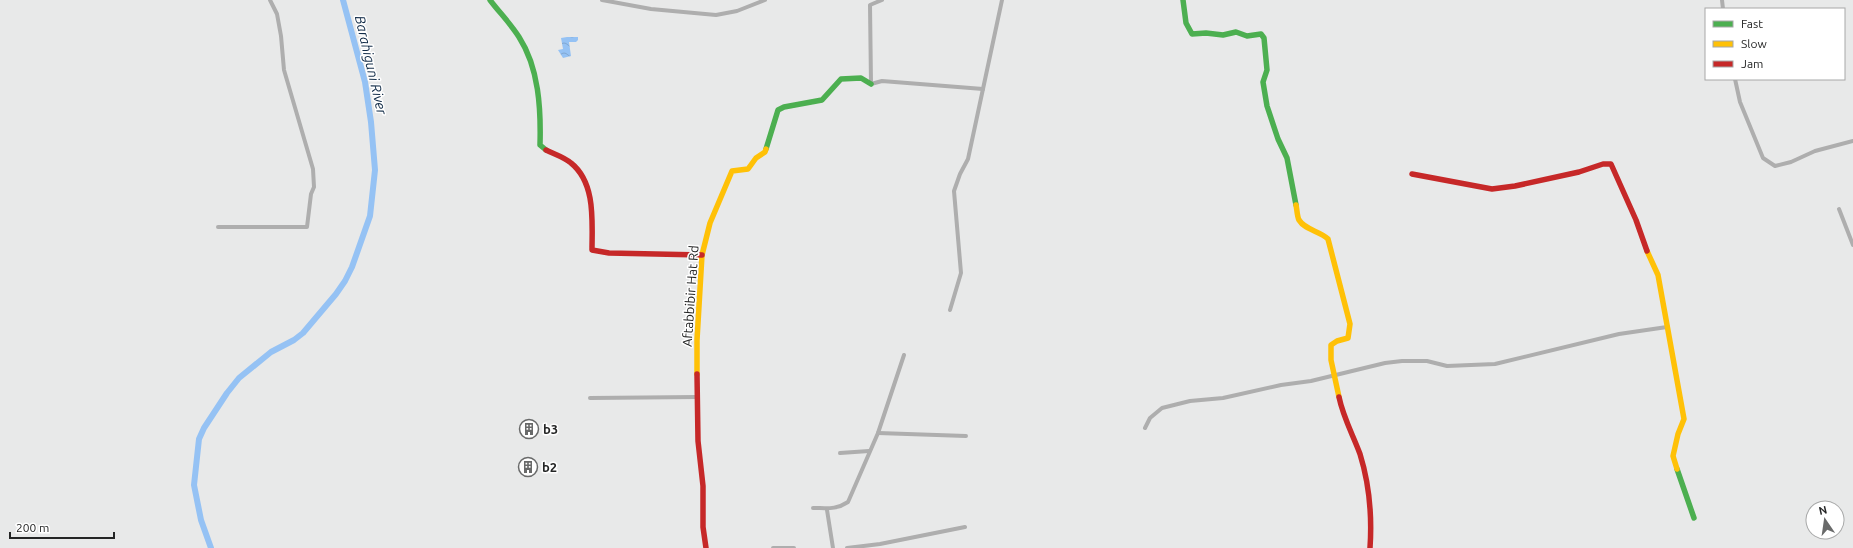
<svg xmlns="http://www.w3.org/2000/svg" width="1853" height="548" font-family="Ubuntu,sans-serif">
	<style>
		.water { fill: url(#water-waves) }
		.lines { fill: none; stroke-linecap: round; stroke-linejoin: round }
		.river { stroke: #95c2f4; stroke-width: 6 }
		.street { stroke: #aeaeae; stroke-width: 4 }
		.fast { stroke: #4caf50; stroke-width: 5.5 }
		.slow { stroke: #ffc107; stroke-width: 5.5 }
		.jam { stroke: #c62828; stroke-width: 5.5 }
		.labels { text-anchor: middle; dominant-baseline: central; stroke-width: 3; stroke-linejoin: round; paint-order: stroke }
		.street-label { font-size: 13px; fill: #242525; stroke: #fff }
		.poi-label { font-size: 13px; font-weight: bold; fill: #242525; stroke: #fff; text-anchor: start }
		.water-label { font-size: 14px; font-style: italic; fill: #112b47; stroke: #fff }
	</style>
	<defs>
		<pattern id="water-waves" width="16" height="10" patternUnits="userSpaceOnUse"><rect width="16" height="10" fill="#95c2f4"/><path d="M0 5q4-4 8 0t8 0" fill="none" stroke="#80a7d1"/></pattern>
	</defs>
	<rect width="100%" height="100%" fill="#e8e9e9"/>
	<polygon class="water" points="567,37 578,37 578,40 576,42 569,42 571,56 563,58 558,50 563,49 561,38"/>
	<g class="lines">
		<polyline class="river" points="211,548 201,520 194,485 199,439 204,428 227,393 239,378 271,352 294,340 303,333 336,294 345,281 352,267 370,216 375,170 371,122 365,82 343,0"/>
		<g class="street">
			<polyline points="602,0 651,9 716,15 737,11 765,0"/>
			<polyline points="882,0 870,5 871,84 882,81 983,89"/>
			<polyline points="1722,0 1723,9"/>
			<polyline points="1735,79 1740,102 1763,158 1775,166 1791,162 1815,151 1853,141"/>
			<polyline points="1839,209 1853,245"/>
			<polyline points="218,227 307,227 311,194 314,187 313,169 284,70 281,36 277,14 270,0"/>
			<polyline points="950,310 961,273 954,191 960,174 968,159 1002,0"/>
			<polyline points="590,398 697,397"/>
			<polyline points="1145,428 1150,418 1162,408 1190,401 1223,398 1281,385 1311,381 1385,363 1402,361 1427,361 1447,366 1495,364 1619,334 1667,327"/>
			<polyline points="878,433 966,436"/>
			<polyline points="840,453 869,451"/>
			<path d="M 813,508 C 827,508 836,510 848,502 L 878,433 L 904,355"/>
			<polyline points="827,510 833,548"/>
			<polyline points="773,548 794,548"/>
			<polyline points="847,548 880,544 965,527"/>
		</g>
		<g class="fast">
			<path d="M 490,0 C 499,12 511,24 519,37 C 539,68 541,109 540,145 L 546,150"/>
			<polyline points="1183,0 1186,23 1192,34 1206,33 1223,35 1236,32 1247,36 1261,34 1264,38 1267,70 1263,82 1267,106 1278,139 1287,158 1296,205"/>
			<polyline points="766,149 778,110 784,107 822,100 841,79 861,78 871,84"/>
			<polyline points="1677,469 1694,518"/>
		</g>
		<g class="slow">
			<path d="M 1296,205 C 1297,209 1297,216 1299,220 C 1305,230 1320,231 1328,239 L 1350,324 L 1348,338 L 1337,341 L 1331,345 L 1331,360 L 1339,397"/>
			<polyline points="1647,251 1658,275 1684,419 1678,434 1673,456 1677,469"/>
			<polyline points="697,374 697,340 702,255 710,223 732,171 748,169 756,158 765,152 766,149"/>
		</g>
		<g class="jam">
			<path d="M 546,150 C 554,154 564,157 571,163 C 596,183 592,222 592,250 L 609,253 L 702,255"/>
			<polyline points="1412,174 1492,189 1515,186 1579,172 1603,164 1611,164 1636,220 1647,251"/>
			<polyline points="697,374 698,441 703,486 703,527 706,548"/>
			<path d="M 1339,397 C 1343,417 1353,435 1360,454 C 1369,483 1372,518 1370,548"/>
		</g>
	</g>
	<defs>
		<g id="building-ring" transform="scale(1)"><circle r="9.5" fill="#fff" stroke="#696a6a" stroke-width="1.5"/><path d="M-4-6H4V6H1V3H-1V6H-4ZM-2.5-4.3h1.7v1.8h-1.7ZM.8-4.3h1.7v1.8H.8ZM-2.5-1h1.7V.8h-1.7ZM.8-1h1.7V.8H.8Z" fill="#696a6a"/></g>
	</defs>
	<g fill-rule="evenodd">
		<use href="#building-ring" x="529" y="429"/>
		<use href="#building-ring" x="528" y="467"/>
	</g>
	<g class="labels">
		<g class="street-label">
			<text transform="translate(690 296) rotate(-86)">Aftabbibir Hat Rd</text>
		</g>
		<g class="poi-label">
			<text x="543" y="429">b3</text>
			<text x="542" y="467">b2</text>
		</g>
		<g class="water-label">
			<text transform="translate(371 65) rotate(77)">Barahiguni River</text>
		</g>
	</g>
	<rect x="1705" y="8" width="140" height="72" fill="#ffffff" stroke="#a7a8a8"/>
	<rect x="1713" y="21" width="20" height="6" fill="#4caf50" stroke="#a7a8a8"/>
	<text x="1741" y="28" font-size="12" fill="#242525">Fast</text>
	<rect x="1713" y="41" width="20" height="6" fill="#ffc107" stroke="#a7a8a8"/>
	<text x="1741" y="48" font-size="12" fill="#242525">Slow</text>
	<rect x="1713" y="61" width="20" height="6" fill="#c62828" stroke="#a7a8a8"/>
	<text x="1741" y="68" font-size="12" fill="#242525">Jam</text>
	<g transform="translate(1825 520) rotate(347)"><circle r="19" fill="#ffffff" stroke="#a7a8a8"/>
	<path d="M0-3L7 15L0 10L-7 15Z" fill="#696a6a"/>
	<text y="-6" font-size="11" font-weight="bold" text-anchor="middle" fill="#242525">N</text>
	</g>
	<path d="M10 532v6h104v-6" fill="none" stroke="#242525" stroke-width="2"/>
	<text x="16" y="532" font-size="12" fill="#242525" stroke="#ffffff" stroke-width="3" paint-order="stroke">200 m</text>
</svg>
